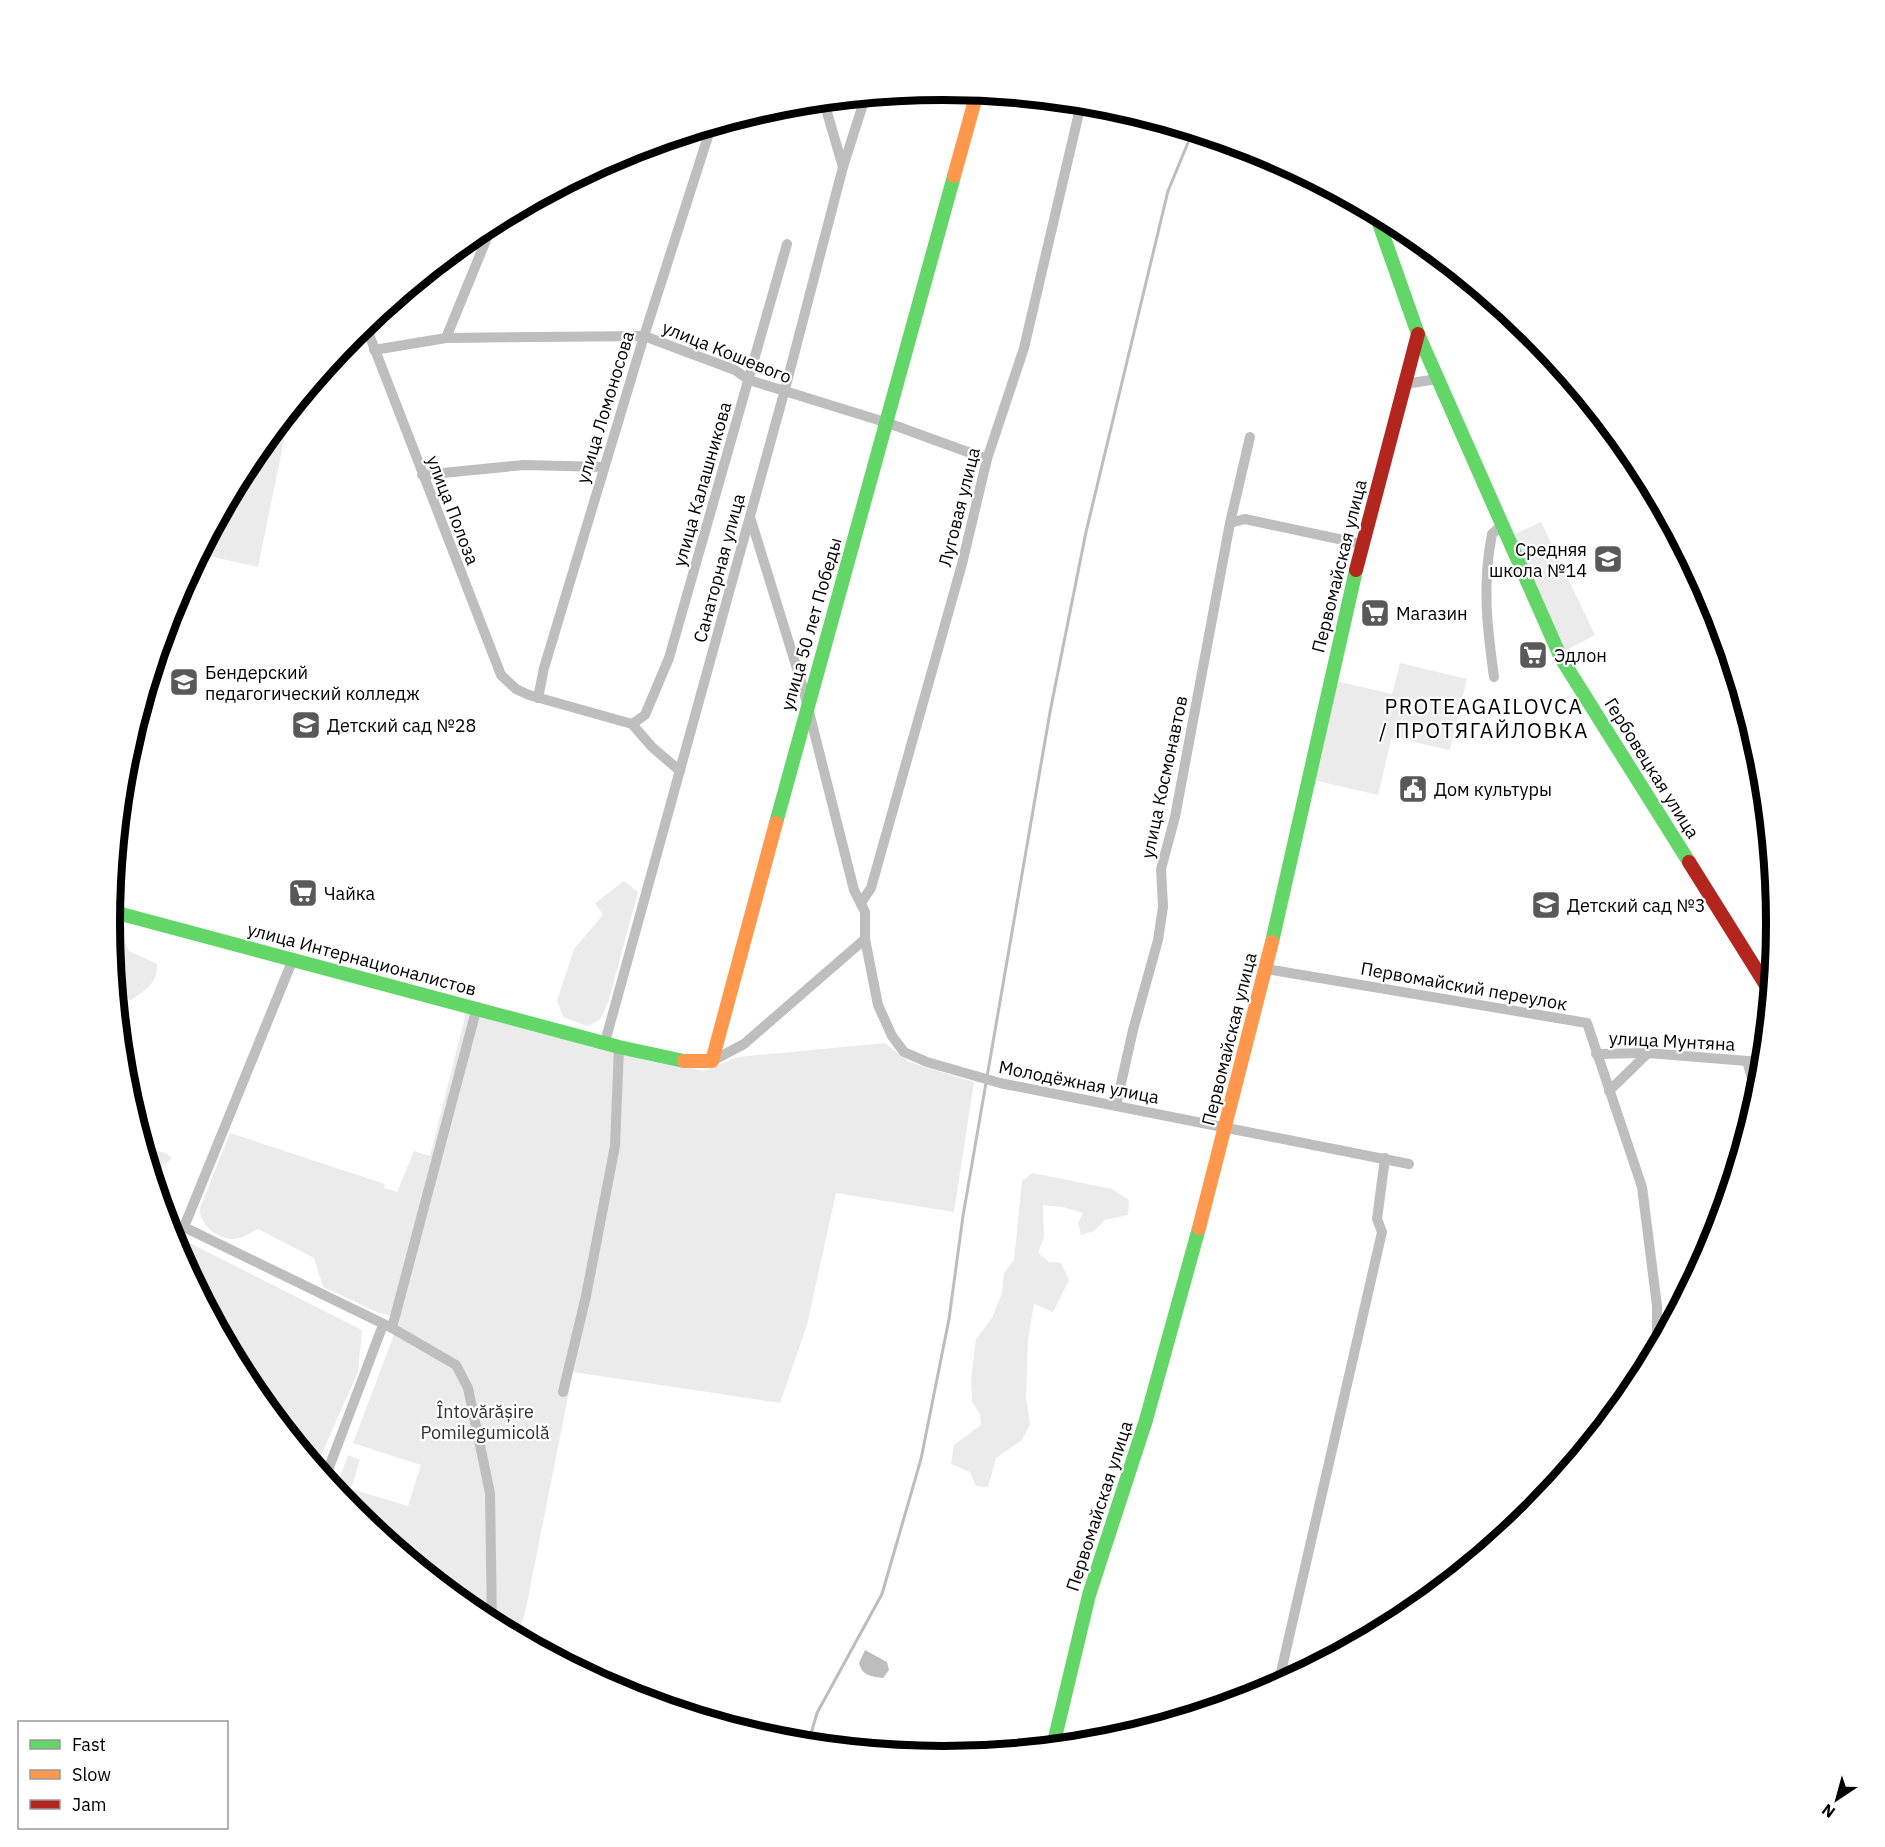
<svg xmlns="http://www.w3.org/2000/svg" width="1885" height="1847" font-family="'IBM Plex Sans',sans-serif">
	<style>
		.green { fill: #ebebeb }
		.water { fill: #bdbdbd }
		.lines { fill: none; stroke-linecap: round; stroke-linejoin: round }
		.stream { stroke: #bdbdbd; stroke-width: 3 }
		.street { stroke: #bebebe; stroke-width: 10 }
		.fast { stroke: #63d668; stroke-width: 14 }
		.slow { stroke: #ff974d; stroke-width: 14 }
		.jam { stroke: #b3261e; stroke-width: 14 }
		.labels { text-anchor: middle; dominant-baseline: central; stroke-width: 4.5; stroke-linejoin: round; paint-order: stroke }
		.street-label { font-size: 18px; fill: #000; stroke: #fff }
		.poi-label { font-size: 18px; fill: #000; stroke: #fff; text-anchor: start }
		.park-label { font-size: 18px; fill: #313131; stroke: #fff }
		.quarter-label { font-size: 21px; letter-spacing: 1.5px; fill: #000; stroke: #fff }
		.rim { fill: none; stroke: #000; stroke-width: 8 }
	</style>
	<rect width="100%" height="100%" fill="#fff"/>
	<g class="green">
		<polygon points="290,411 258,567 199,554 250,460"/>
		<polygon points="1541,522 1595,635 1565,651 1510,536"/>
		<polygon points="1400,663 1467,679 1450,750 1392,737 1378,795 1313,780 1336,681 1392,694"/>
		<polygon points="624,881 638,892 608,1003 600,1020 587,1026 563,1017 557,1000 574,949 603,915 595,903"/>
		<path d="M 110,932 L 123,938 L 129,951 L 157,964 C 158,983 146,990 131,1000 L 116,993 Z"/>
		<path d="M 466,1013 L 703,1071 L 738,1057 L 885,1043 L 909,1062 L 974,1082 L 954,1212 L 836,1193 L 807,1325 L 780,1403 L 573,1372 L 525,1613 L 517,1637 L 479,1616 L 353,1513 L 335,1490 L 348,1455 L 360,1460 L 351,1489 L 408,1506 L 421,1465 L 353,1443 L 400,1319 L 377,1312 L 323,1287 L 314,1258 L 258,1229 C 250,1233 240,1240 231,1239 C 215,1237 199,1224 200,1208 L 230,1133 L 385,1184 L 384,1188 L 397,1192 L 414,1151 L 430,1156 Z"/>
		<polygon points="144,1148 166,1153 172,1158 162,1167 155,1184"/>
		<polygon points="1033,1173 1112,1189 1129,1200 1128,1215 1105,1220 1094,1231 1081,1235 1078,1223 1083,1213 1063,1207 1043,1205 1044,1237 1038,1253 1049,1262 1061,1263 1069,1280 1053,1312 1034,1304 1028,1340 1026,1397 1030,1424 1022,1440 996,1458 988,1487 976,1486 970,1472 951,1464 954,1445 981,1425 980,1414 972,1402 971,1380 976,1339 992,1318 1002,1293 1004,1273 1014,1260 1022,1181"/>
		<polygon points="170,1233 362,1330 358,1372 316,1467 249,1386"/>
	</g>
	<path class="water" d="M 865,1650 L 887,1662 L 889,1670 L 883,1678 C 871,1676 862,1676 859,1663 Z"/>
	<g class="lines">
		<polyline class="stream" points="808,1744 817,1713 882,1594 921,1459 949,1319 963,1216 1050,712 1086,532 1168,191 1192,133"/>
		<g class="street">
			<polyline points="824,102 843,167"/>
			<polyline points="1204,141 1207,137"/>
			<polyline points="365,324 501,675 516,689 529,695 632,724 652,747 680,771"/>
			<polyline points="446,338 493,223"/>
			<polyline points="374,350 446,338 644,336 735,370 749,380 888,423 987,459"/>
			<polyline points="1405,384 1437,379"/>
			<polyline points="422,475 524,465 604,467"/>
			<polyline points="750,517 803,688 854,890 865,912 865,939 878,1005 892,1036 904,1052 927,1062 1000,1083 1409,1164"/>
			<polyline points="1230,523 1250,437"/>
			<path d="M 1494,677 C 1487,626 1482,585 1492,534 L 1501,526"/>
			<polyline points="538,698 544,668 644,336 711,127"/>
			<polyline points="632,724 645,715 669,658 787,244"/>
			<polyline points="861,903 871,888 962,564 987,459 1024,348 1081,104"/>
			<polyline points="293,959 184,1227 392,1328 456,1365 468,1388 490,1493 492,1623"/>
			<polyline points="1266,969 1587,1023 1642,1187 1657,1306 1657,1346"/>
			<polyline points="605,1042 784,393 843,167 865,98"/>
			<polyline points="1596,1054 1648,1053 1747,1061 1757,1096"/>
			<polyline points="712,1061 744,1044 865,939"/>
			<polyline points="1747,1061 1762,1060"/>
			<polyline points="1609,1091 1648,1053"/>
			<polyline points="1116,1106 1133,1030 1158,940 1163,907 1161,869 1175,817 1230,523 1245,519 1362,544"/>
			<polyline points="392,1328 477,1007"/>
			<polyline points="563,1392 586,1296 615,1146 619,1047"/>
			<polyline points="325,1478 383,1325"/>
			<polyline points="1278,1685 1382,1232 1377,1219 1385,1158"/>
		</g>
		<g class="fast">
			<polyline points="1376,215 1418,334 1561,658 1689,862"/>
			<polyline points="776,823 954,176"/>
			<polyline points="110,911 619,1047 684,1061"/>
			<polyline points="1272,942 1356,570"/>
			<polyline points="1053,1746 1089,1595 1146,1420 1199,1228"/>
		</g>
		<g class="slow">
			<polyline points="954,176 977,93"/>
			<polyline points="684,1061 712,1061 776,823"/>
			<polyline points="1199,1228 1272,942"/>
		</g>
		<g class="jam">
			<polyline points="1356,570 1418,334"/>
			<polyline points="1689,862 1769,990"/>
		</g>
	</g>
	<defs>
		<g id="school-square" transform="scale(1.5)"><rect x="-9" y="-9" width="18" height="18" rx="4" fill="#595959" stroke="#fff"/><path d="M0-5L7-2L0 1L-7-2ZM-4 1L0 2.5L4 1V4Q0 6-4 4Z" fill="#fff"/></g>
		<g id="supermarket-square" transform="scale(1.5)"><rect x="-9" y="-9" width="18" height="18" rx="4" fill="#595959" stroke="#fff"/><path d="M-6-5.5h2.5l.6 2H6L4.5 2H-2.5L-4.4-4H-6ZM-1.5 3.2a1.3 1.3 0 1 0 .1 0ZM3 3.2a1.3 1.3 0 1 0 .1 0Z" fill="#fff"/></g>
		<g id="civic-square" transform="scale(1.5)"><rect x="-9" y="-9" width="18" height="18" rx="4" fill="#595959" stroke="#fff"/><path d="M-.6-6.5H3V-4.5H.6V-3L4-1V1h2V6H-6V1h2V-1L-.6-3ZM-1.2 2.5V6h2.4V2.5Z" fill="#fff"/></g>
	</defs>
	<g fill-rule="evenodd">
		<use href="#school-square" x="1608" y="559"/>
		<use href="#supermarket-square" x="1375" y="613"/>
		<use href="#supermarket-square" x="1533" y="655"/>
		<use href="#school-square" x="184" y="682"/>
		<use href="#school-square" x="306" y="725"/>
		<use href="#civic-square" x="1413" y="789"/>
		<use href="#supermarket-square" x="303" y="893"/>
		<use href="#school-square" x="1546" y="905"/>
	</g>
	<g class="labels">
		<g class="street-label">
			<text transform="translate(727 352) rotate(22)">улица Кошевого</text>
			<text transform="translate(605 407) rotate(-73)">улица Ломоносова</text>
			<text transform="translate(702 484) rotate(-74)">улица Калашникова</text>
			<text transform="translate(959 507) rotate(-76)">Луговая улица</text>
			<text transform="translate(453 510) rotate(69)">улица Полоза</text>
			<text transform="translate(1339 566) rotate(-76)">Первомайская улица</text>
			<text transform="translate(719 568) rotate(-75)">Санаторная улица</text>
			<text transform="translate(811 624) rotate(-74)">улица 50 лет Победы</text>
			<text transform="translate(1652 768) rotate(58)">Гербовецкая улица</text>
			<text transform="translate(1164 777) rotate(-78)">улица Космонавтов</text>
			<text transform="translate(362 959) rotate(15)">улица Интернационалистов</text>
			<text transform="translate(1464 986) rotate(10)">Первомайский переулок</text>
			<text transform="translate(1229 1039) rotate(-76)">Первомайская улица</text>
			<text transform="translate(1672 1041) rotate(3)">улица Мунтяна</text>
			<text transform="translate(1079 1082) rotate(11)">Молодёжная улица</text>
			<text transform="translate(1099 1506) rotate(-72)">Первомайская улица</text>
		</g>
		<g class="poi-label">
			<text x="1587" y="549" text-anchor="end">Средняя<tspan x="1587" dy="21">школа №14</tspan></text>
			<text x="1396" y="613">Магазин</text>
			<text x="1554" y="655">Эдлон</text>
			<text x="205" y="672">Бендерский<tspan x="205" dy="21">педагогический колледж</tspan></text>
			<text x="327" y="725">Детский сад №28</text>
			<text x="1434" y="789">Дом культуры</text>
			<text x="324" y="893">Чайка</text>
			<text x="1567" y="905">Детский сад №3</text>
		</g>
		<g class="park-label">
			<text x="485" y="1411">Întovărășire<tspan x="485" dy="21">Pomilegumicolă</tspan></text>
		</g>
		<g class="quarter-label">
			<text x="1484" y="706">PROTEAGAILOVCA<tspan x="1484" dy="24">/ ПРОТЯГАЙЛОВКА</tspan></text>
		</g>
	</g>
	<path d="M0 0H1885V1847H0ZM120 923a823 823 0 1 1 1646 0a823 823 0 1 1-1646 0Z" fill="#fff" fill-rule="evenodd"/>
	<path class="rim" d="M120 923a823 823 0 1 1 1646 0a823 823 0 1 1-1646 0Z"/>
	<rect x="18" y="1721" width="210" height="108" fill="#ffffff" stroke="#999999" stroke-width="1.5"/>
	<rect x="30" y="1740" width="30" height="9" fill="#63d668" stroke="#999999" stroke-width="1.5"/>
	<text x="72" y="1751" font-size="18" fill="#000000">Fast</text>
	<rect x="30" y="1770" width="30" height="9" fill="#ff974d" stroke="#999999" stroke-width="1.5"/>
	<text x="72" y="1781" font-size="18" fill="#000000">Slow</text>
	<rect x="30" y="1800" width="30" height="9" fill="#b3261e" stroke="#999999" stroke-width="1.5"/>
	<text x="72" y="1811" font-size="18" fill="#000000">Jam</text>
	<g transform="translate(1837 1799) rotate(216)" stroke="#ffffff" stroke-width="4.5" paint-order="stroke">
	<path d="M0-4.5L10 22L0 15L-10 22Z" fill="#000000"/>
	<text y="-9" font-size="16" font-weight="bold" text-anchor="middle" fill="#000000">N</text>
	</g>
</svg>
